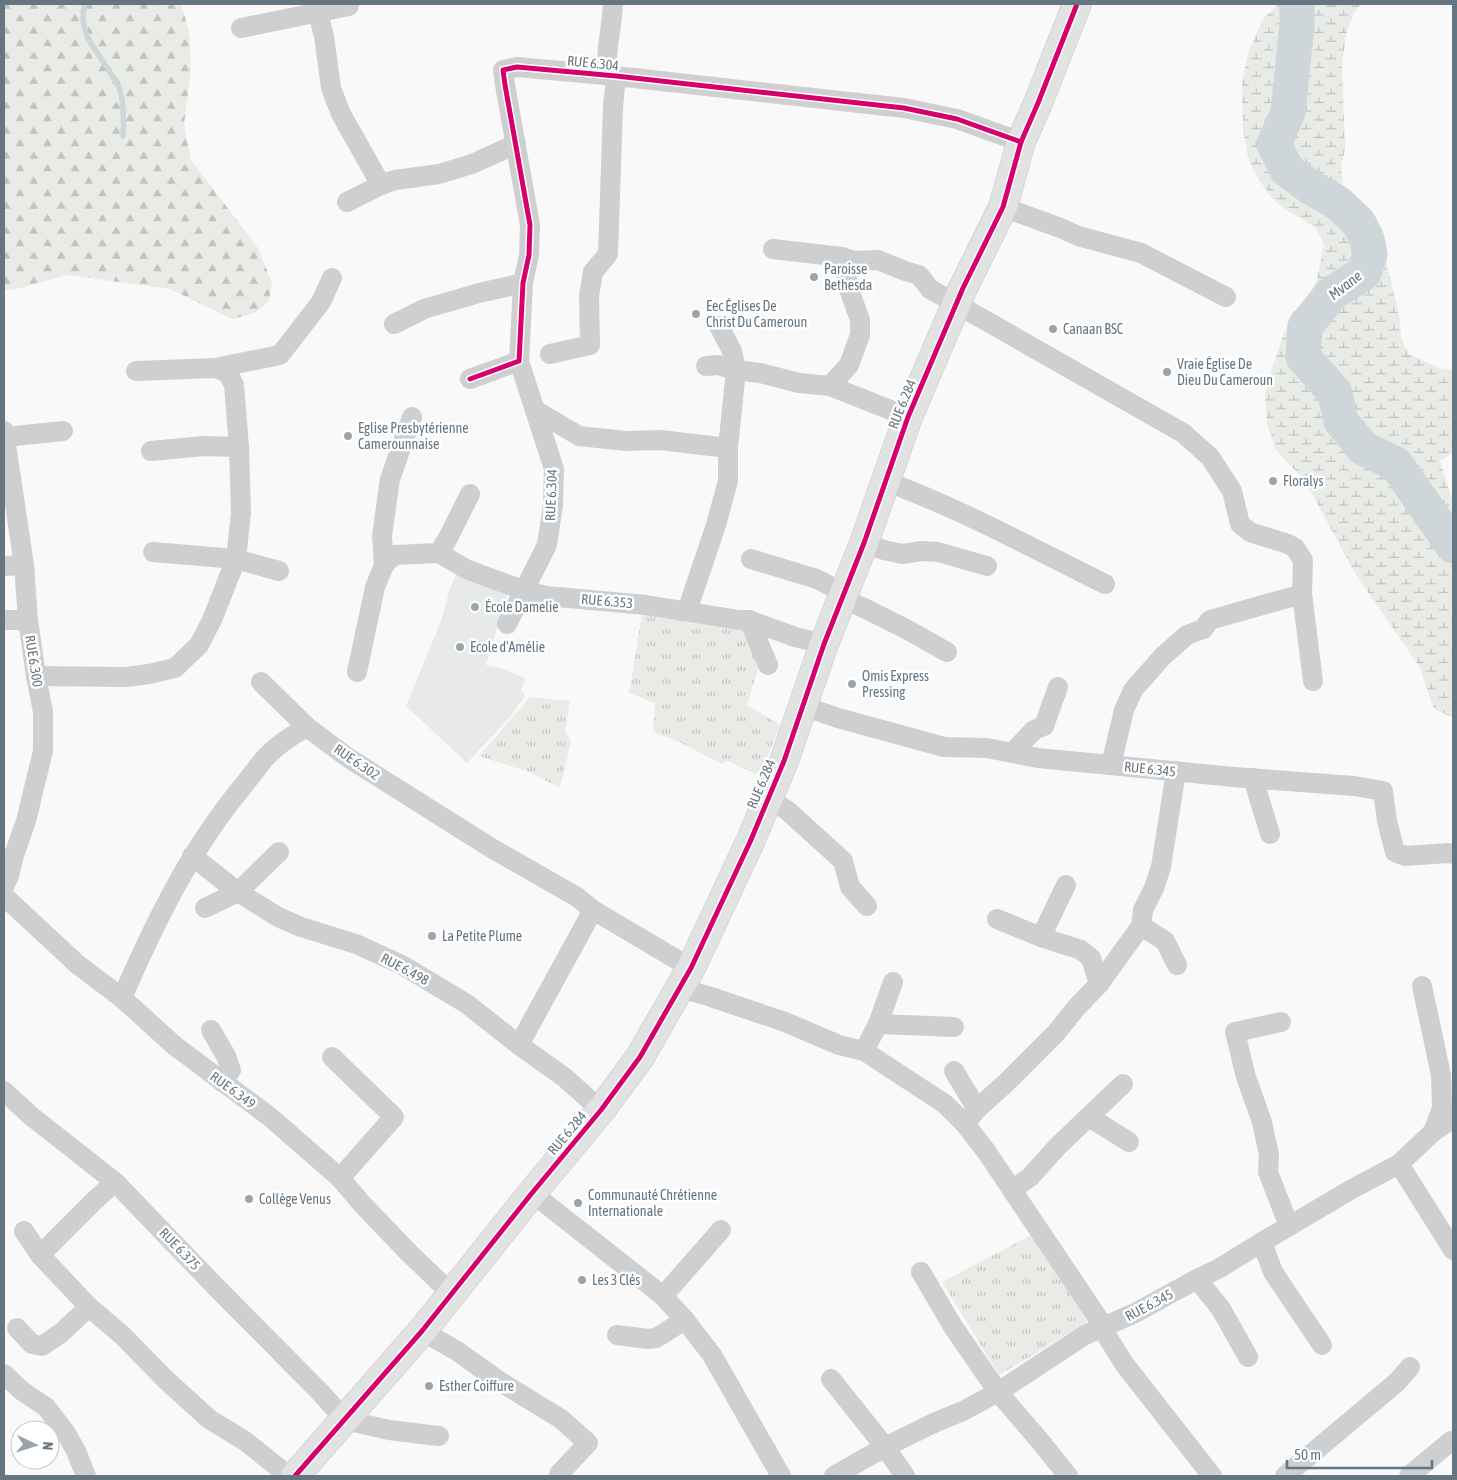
<svg xmlns="http://www.w3.org/2000/svg" width="1457" height="1480" font-family="'Asap Condensed',sans-serif">
	<style>
		.built { fill: #e8e9e9 }
		.grass { fill: url(#grass-tufts) }
		.forest { fill: url(#forest-firs) }
		.wetland { fill: url(#wetland-marsh) }
		.lines { fill: none; stroke-linecap: round; stroke-linejoin: round }
		.stream { stroke: #ced6d9; stroke-width: 5.5 }
		.river { stroke: #ced6d9; stroke-width: 35 }
		.secondary-casing { stroke: #d5d6d7; stroke-width: 30 }
		.street { stroke: #cecfd0; stroke-width: 20 }
		.secondary { stroke: #e1e2e2; stroke-width: 28 }
		.cycleway-casing { stroke: #fff; stroke-width: 8 }
		.cycleway { stroke: #d6006c; stroke-width: 5 }
		.poi-dot { fill: #99a4ac; stroke: #fff; stroke-width: 2 }
		.labels { text-anchor: middle; dominant-baseline: central; stroke-width: 5; stroke-linejoin: round; paint-order: stroke }
		.street-label { font-size: 14px; fill: #657683; stroke: #fff }
		.poi-label { font-size: 14px; fill: #657683; stroke: #fff; text-anchor: start }
		.water-label { font-size: 15px; font-style: italic; fill: #60757c; stroke: #fff }
	</style>
	<defs>
		<pattern id="grass-tufts" width="24" height="20" patternUnits="userSpaceOnUse" patternTransform="scale(1.25)"><rect width="24" height="20" fill="#e8ebe6"/><path d="M3 7l-1-3M5 7V3M7 7l1-3M15 17l-1-3M17 17v-4M19 17l1-3" fill="none" stroke="#c0c3c0"/></pattern>
		<pattern id="forest-firs" width="22" height="20" patternUnits="userSpaceOnUse" patternTransform="scale(1.25)"><rect width="22" height="20" fill="#e8ebe6"/><path d="M5 1l3.5 6h-7zM16 11l3.5 6h-7z" fill="#c0c3c0"/></pattern>
		<pattern id="wetland-marsh" width="20" height="14" patternUnits="userSpaceOnUse" patternTransform="scale(1.25)"><rect width="20" height="14" fill="#e8ebe6"/><path d="M1 5h8M5 5V1M11 12h8M15 12V8" fill="none" stroke="#c0c3c0"/></pattern>
	</defs>
	<rect width="100%" height="100%" fill="#f9f9f9"/>
	<polygon class="built" points="460,566 511,582 486,665 504,669 525,678 521,691 525,696 510,717 467,763 406,706 441,621 450,588"/>
	<g class="grass">
		<polygon points="642,614 743,627 766,643 747,705 780,725 760,776 728,761 722,764 677,741 653,732 655,703 629,693"/>
		<polygon points="530,697 570,701 565,731 571,741 560,788 529,772 479,756"/>
		<polygon points="1035,1233 1088,1322 999,1375 942,1282"/>
	</g>
	<polygon class="forest" points="4,4 181,4 189,31 191,68 184,125 191,160 258,248 272,283 269,301 255,313 232,319 170,289 67,275 16,289 4,290"/>
	<polygon class="wetland" points="1279,4 1361,4 1354,13 1347,30 1342,65 1345,150 1341,166 1343,186 1381,238 1400,320 1401,338 1409,354 1442,369 1453,370 1453,452 1440,461 1453,503 1453,718 1434,709 1419,666 1356,575 1305,481 1276,450 1267,423 1265,395 1269,377 1290,316 1308,297 1317,280 1324,244 1316,228 1283,208 1270,196 1255,173 1248,157 1243,129 1242,81 1248,53 1263,19"/>
	<g class="lines">
		<path class="stream" d="M 85,4 C 76,33 99,53 113,77 C 115,81 118,85 120,90 C 124,105 124,121 123,136"/>
		<polyline class="river" points="1297,4 1297,25 1288,112 1274,144 1287,170 1310,187 1338,203 1359,223 1367,239 1370,254 1364,273 1331,294 1305,327 1303,357 1335,393 1341,421 1363,448 1396,464 1453,546"/>
		<g class="secondary-casing">
			<polyline id="secondary" points="295,1476 422,1331 532,1193 601,1110 640,1057 691,968 750,842 784,761 824,644 864,543 908,417 963,288 1003,207 1021,142 1038,103 1077,4"/>
		</g>
		<g class="street">
			<polyline points="318,13 324,36 331,88 341,114 381,185"/>
			<polyline points="241,28 349,6 349,4"/>
			<path d="M 607,75 C 605,51 612,28 613,4"/>
			<polyline points="347,202 381,185 395,180 439,174 472,164 516,144"/>
			<polyline points="1003,207 1063,229 1078,236 1141,253 1226,297"/>
			<polyline points="773,249 842,257 854,261 878,260 905,271 919,275 930,289 1183,433 1210,457 1232,491 1240,524 1250,532 1288,544 1295,548 1303,560 1302,594 1313,681"/>
			<polyline points="394,324 424,309 479,293 523,283"/>
			<polyline points="550,354 590,345 589,296 593,272 608,254 613,107 616,76"/>
			<polyline points="706,366 718,365 736,370 760,373 799,383 830,386 908,417"/>
			<polyline points="136,371 215,368"/>
			<polyline points="470,379 519,361 523,283 529,255 530,225 505,85 503,70 517,67 616,76 904,108 957,119 1021,142"/>
			<polyline points="830,386 849,365 860,335 860,320 850,292 842,257"/>
			<polyline points="535,410 579,436 626,441 660,440 728,448"/>
			<polyline points="4,431 24,565 28,620 36,676 43,712 43,751 26,821 14,855 9,876 4,886"/>
			<polyline points="5,437 63,431"/>
			<polyline points="151,451 204,446 239,447"/>
			<path d="M 885,481 C 961,509 1032,548 1105,584"/>
			<polyline points="864,543 884,550 902,554 922,551 938,552 987,566"/>
			<polyline points="153,552 236,559 279,571"/>
			<polyline points="439,553 449,536 470,494"/>
			<polyline points="751,559 817,579 836,589 842,599 864,608 906,629 947,652"/>
			<polyline points="384,565 394,555 439,553 466,569 525,591 546,596 646,605 739,620 749,620 795,637 824,644"/>
			<polyline points="4,566 24,565"/>
			<polyline points="687,611 716,525 728,481 728,448 736,370 732,351 719,326"/>
			<polyline points="4,620 28,620"/>
			<polyline points="749,620 768,665"/>
			<polyline points="507,624 547,545 553,505 554,469 519,361"/>
			<polyline points="357,672 375,587 384,565 382,536 390,479 412,417"/>
			<polyline points="36,676 126,677 149,674 175,668 199,645 212,620 236,559 241,513 239,447 234,385 228,373 215,368 280,355 321,302 332,278"/>
			<polyline points="261,682 307,727"/>
			<polyline points="803,706 838,718 944,747 987,748 1038,758 1234,777 1354,786 1383,791 1387,821 1395,852 1405,856 1448,853 1453,854"/>
			<polyline points="1012,753 1034,730 1044,726 1058,687"/>
			<polyline points="1111,765 1124,710 1133,690 1163,656 1187,635 1203,629 1210,620 1302,594"/>
			<polyline points="1253,778 1270,834"/>
			<polyline points="767,797 788,811 843,861 850,887 867,906"/>
			<polyline points="192,856 238,892 278,917 301,927 356,944 402,965 467,1004 519,1045 564,1077 601,1110"/>
			<polyline points="4,896 77,964 122,998 175,1046 270,1117 340,1178 363,1205 410,1254 452,1294"/>
			<polyline points="205,908 238,892 279,852"/>
			<polyline points="1141,926 1143,910 1154,888 1161,867 1176,771"/>
			<polyline points="1041,937 1066,885"/>
			<polyline points="1099,984 1141,926 1165,941 1177,965"/>
			<polyline points="1422,986 1441,1075 1442,1108 1433,1132"/>
			<polyline points="680,988 708,996 785,1022 839,1045 864,1051 945,1104 965,1124 986,1151 1104,1327 1108,1338 1125,1365 1212,1476"/>
			<path d="M 122,998 C 155,922 190,850 243,786 C 250,777 257,768 264,759 C 276,746 292,735 307,727 L 347,757 L 450,822 L 493,849 L 577,897 L 593,910 L 691,968"/>
			<polyline points="1281,1022 1235,1032 1246,1077 1262,1122 1269,1155 1268,1172 1289,1226"/>
			<polyline points="878,1024 954,1027"/>
			<polyline points="211,1030 226,1056 231,1070 222,1082"/>
			<polyline points="519,1045 593,910"/>
			<polyline points="864,1051 878,1024 893,982"/>
			<polyline points="332,1057 394,1117 340,1178"/>
			<polyline points="954,1071 977,1109"/>
			<polyline points="4,1091 31,1116 115,1182 217,1288 320,1392 345,1420 389,1430 439,1436"/>
			<polyline points="1089,1117 1129,1142"/>
			<polyline points="965,1124 977,1109 1007,1082 1056,1033 1076,1008 1099,984 1091,958 1081,950 1041,937 997,919"/>
			<polyline points="1399,1164 1453,1250"/>
			<polyline points="115,1182 95,1200 40,1255 89,1307 122,1335 165,1379 209,1419 245,1441 280,1469 285,1476"/>
			<polyline points="1012,1190 1030,1177 1058,1146 1123,1084"/>
			<polyline points="532,1193 663,1296 685,1320 712,1355 781,1476"/>
			<polyline points="24,1231 40,1255"/>
			<polyline points="1262,1242 1273,1272 1322,1345"/>
			<polyline points="921,1272 952,1325 998,1392 1040,1441 1068,1476"/>
			<polyline points="1197,1279 1221,1309 1248,1357"/>
			<polyline points="663,1296 721,1230"/>
			<polyline points="17,1328 32,1344 42,1346 61,1333 89,1307"/>
			<polyline points="422,1331 457,1351 499,1381 561,1419 588,1443 559,1474"/>
			<polyline points="617,1335 648,1339 656,1338 685,1320"/>
			<polyline points="4,1374 22,1391 46,1407 66,1433 76,1451 86,1476"/>
			<polyline points="831,1379 885,1447 905,1476"/>
			<polyline points="834,1476 885,1447 936,1422 963,1411 998,1392 1085,1335 1135,1313 1197,1279 1218,1269 1262,1242 1352,1189 1399,1164 1433,1132 1453,1118"/>
			<polyline points="1285,1476 1397,1382 1410,1367"/>
			<polyline points="1409,1476 1451,1441"/>
		</g>
		<use href="#secondary" class="secondary"/>
		<g class="cycleway-casing">
			<g id="cycleway">
				<polyline points="470,379 519,361 523,283 529,255 530,225 505,85 503,70 517,67 616,76 904,108 957,119 1021,142"/>
				<polyline points="295,1476 422,1331 532,1193 601,1110 640,1057 691,968 750,842 784,761 824,644 864,543 908,417 963,288 1003,207 1021,142 1038,103 1077,4"/>
			</g>
		</g>
		<use href="#cycleway" class="cycleway"/>
	</g>
	<g class="poi-dot">
		<circle cx="814" cy="277" r="5"/>
		<circle cx="696" cy="314" r="5"/>
		<circle cx="1053" cy="329" r="5"/>
		<circle cx="1167" cy="372" r="5"/>
		<circle cx="348" cy="436" r="5"/>
		<circle cx="1273" cy="481" r="5"/>
		<circle cx="475" cy="607" r="5"/>
		<circle cx="460" cy="647" r="5"/>
		<circle cx="852" cy="684" r="5"/>
		<circle cx="432" cy="936" r="5"/>
		<circle cx="249" cy="1199" r="5"/>
		<circle cx="578" cy="1203" r="5"/>
		<circle cx="582" cy="1280" r="5"/>
		<circle cx="429" cy="1386" r="5"/>
	</g>
	<g class="labels">
		<g class="street-label">
			<text transform="translate(593 63) rotate(6)">RUE 6.304</text>
			<text transform="translate(902 404) rotate(-68)">RUE 6.284</text>
			<text transform="translate(551 495) rotate(-88)">RUE 6.304</text>
			<text transform="translate(607 601) rotate(5)">RUE 6.353</text>
			<text transform="translate(34 661) rotate(81)">RUE 6.300</text>
			<text transform="translate(357 762) rotate(34)">RUE 6.302</text>
			<text transform="translate(1150 769) rotate(6)">RUE 6.345</text>
			<text transform="translate(761 784) rotate(-67)">RUE 6.284</text>
			<text transform="translate(405 969) rotate(28)">RUE 6.498</text>
			<text transform="translate(233 1090) rotate(36)">RUE 6.349</text>
			<text transform="translate(567 1133) rotate(-50)">RUE 6.284</text>
			<text transform="translate(180 1249) rotate(46)">RUE 6.375</text>
			<text transform="translate(1149 1305) rotate(-28)">RUE 6.345</text>
		</g>
		<g class="poi-label">
			<text x="824" y="269">Paroisse<tspan x="824" dy="16">Bethesda</tspan></text>
			<text x="706" y="306">Eec Églises De<tspan x="706" dy="16">Christ Du Cameroun</tspan></text>
			<text x="1063" y="329">Canaan BSC</text>
			<text x="1177" y="364">Vraie Église De<tspan x="1177" dy="16">Dieu Du Cameroun</tspan></text>
			<text x="358" y="428">Eglise Presbytérienne<tspan x="358" dy="16">Camerounnaise</tspan></text>
			<text x="1283" y="481">Floralys</text>
			<text x="485" y="607">École Damelie</text>
			<text x="470" y="647">Ecole d'Amélie</text>
			<text x="862" y="676">Omis Express<tspan x="862" dy="16">Pressing</tspan></text>
			<text x="442" y="936">La Petite Plume</text>
			<text x="588" y="1195">Communauté Chrétienne<tspan x="588" dy="16">Internationale</tspan></text>
			<text x="259" y="1199">Collège Venus</text>
			<text x="592" y="1280">Les 3 Clés</text>
			<text x="439" y="1386">Esther Coiffure</text>
		</g>
		<g class="water-label">
			<text transform="translate(1345 285) rotate(-38)">Mvane</text>
		</g>
	</g>
	<rect width="1457" height="1480" fill="none" stroke="#657683" stroke-width="10"/>
	<g transform="translate(35 1445) rotate(94)"><circle r="24" fill="#ffffff" stroke="#c1c8cd"/>
	<path d="M0-4L9 19L0 12L-9 19Z" fill="#99a4ac"/>
	<text y="-8" font-size="14" font-weight="bold" text-anchor="middle" fill="#657683">N</text>
	</g>
	<path d="M1287 1460v8h145v-8" fill="none" stroke="#657683" stroke-width="2.5"/>
	<text x="1294" y="1460" font-size="15" fill="#657683" stroke="#ffffff" stroke-width="4" paint-order="stroke">50 m</text>
</svg>
